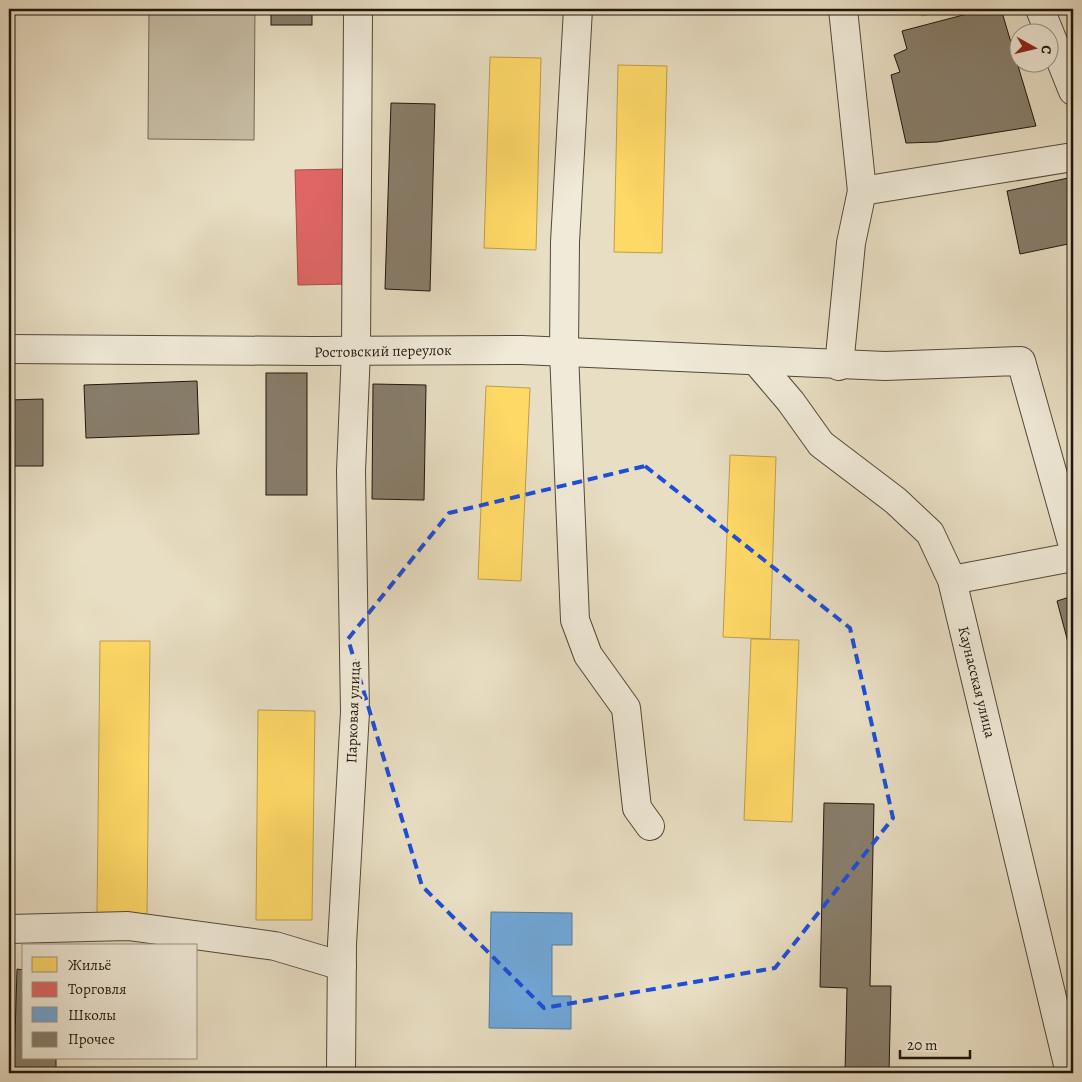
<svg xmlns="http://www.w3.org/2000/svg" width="1082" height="1082" font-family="Alegreya,serif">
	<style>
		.green { fill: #c6bca4; stroke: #726958 }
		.homes { fill: #ffd966; stroke: #bc9e4b }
		.shops { fill: #e06666; stroke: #a64e4b }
		.schools { fill: #6fa8dc; stroke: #577c9e }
		.building { fill: #887e6c; stroke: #1f160d }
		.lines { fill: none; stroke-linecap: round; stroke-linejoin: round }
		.minor-casing { stroke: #51483a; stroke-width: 30 }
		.minor { stroke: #f0ead8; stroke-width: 28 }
		.marked { fill: none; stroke: #1d4ed8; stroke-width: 4; stroke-dasharray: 10 6; stroke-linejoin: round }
		.labels { text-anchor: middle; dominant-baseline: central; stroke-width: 5; stroke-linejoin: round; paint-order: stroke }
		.street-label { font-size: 15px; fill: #1f160d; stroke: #f0ead8 }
	</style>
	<rect width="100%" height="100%" fill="#e8dec3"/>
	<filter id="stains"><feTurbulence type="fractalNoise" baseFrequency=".004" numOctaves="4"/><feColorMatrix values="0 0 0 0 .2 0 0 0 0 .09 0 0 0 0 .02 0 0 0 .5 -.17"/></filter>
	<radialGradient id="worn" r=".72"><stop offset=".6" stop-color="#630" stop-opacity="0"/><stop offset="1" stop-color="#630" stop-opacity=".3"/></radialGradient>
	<polygon class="green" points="149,9 255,9 254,140 148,139"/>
	<g class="homes">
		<polygon points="920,9 950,9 922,16"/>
		<polygon points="490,57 541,58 536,250 484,248"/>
		<polygon points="618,65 667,66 662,253 614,252"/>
		<polygon points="486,386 530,388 521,581 478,579"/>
		<polygon points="730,455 776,457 770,639 723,637"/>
		<polygon points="751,639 799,640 792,822 744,820"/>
		<polygon points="100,641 150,641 147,914 97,913"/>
		<polygon points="258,710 315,711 312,920 256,920"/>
	</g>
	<polygon class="shops" points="345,169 347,284 298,285 295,170"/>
	<polygon class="schools" points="491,912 572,913 572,945 552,945 552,996 571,996 571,1029 489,1028"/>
	<g class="building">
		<rect x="271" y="9" width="41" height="16"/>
		<polygon points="986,9 1001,9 1036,126 937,142 906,143 891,75 900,72 894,55 907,49 902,31"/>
		<polygon points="391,103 435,104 430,291 385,289"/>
		<polygon points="1073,177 1073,243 1020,254 1007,191"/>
		<rect x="266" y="373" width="41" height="122"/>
		<polygon points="197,381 199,434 86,438 84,385"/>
		<polygon points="373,384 426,385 424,500 372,499"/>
		<polygon points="43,399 43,466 9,466 9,400"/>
		<polygon points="1073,596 1073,661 1057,601"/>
		<polygon points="824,803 874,804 870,986 891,986 889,1073 845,1073 847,988 820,987"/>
		<polygon points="17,969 24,970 24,1058 56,1058 56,1073 9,1073 9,1068 14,1068"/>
	</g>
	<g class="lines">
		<g class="minor-casing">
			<g id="minor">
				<polyline points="578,9 565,242 564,352 575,620 588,655 626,708 637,808 650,826"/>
				<polyline points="843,9 862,191"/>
				<polyline points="1040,9 1073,91"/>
				<polyline points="9,349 312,351 522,350 885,366 1021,361 1073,546"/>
				<polyline points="757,362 791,402 821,444 896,501 930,533 952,580 1070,1073"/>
				<polyline points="839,366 851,243 862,191 1073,157"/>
				<polyline points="952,580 1073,557"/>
				<polyline points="9,929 128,926 275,946 342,966"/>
				<polyline points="341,1073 342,944 355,712 351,471 356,350 358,9"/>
			</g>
		</g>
		<use href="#minor" class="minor"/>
	</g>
	<path class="marked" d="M 645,466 L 850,628 L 893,818 L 775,968 L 544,1008 L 422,886 L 348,639 L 449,513 Z"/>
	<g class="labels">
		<g class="street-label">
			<text transform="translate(383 351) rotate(-1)">Ростовский переулок</text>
			<text transform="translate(977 682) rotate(76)">Каунасская улица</text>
			<text transform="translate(353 712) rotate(-88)">Парковая улица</text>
		</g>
	</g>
	<rect width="1082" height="1082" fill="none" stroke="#e8dec3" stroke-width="30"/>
	<rect x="10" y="10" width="1062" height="1062" fill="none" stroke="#1f160d" stroke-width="2.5"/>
	<rect x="15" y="15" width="1052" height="1052" fill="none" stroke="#1f160d"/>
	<rect x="22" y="944" width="175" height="115" fill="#f0ead8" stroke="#9c9587"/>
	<rect x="32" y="957" width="25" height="15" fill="#ffd966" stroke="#9c9587"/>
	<text x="68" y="970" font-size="15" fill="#1f160d">Жильё</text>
	<rect x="32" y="982" width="25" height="15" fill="#e06666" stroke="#9c9587"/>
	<text x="68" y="994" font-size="15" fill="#1f160d">Торговля</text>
	<rect x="32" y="1007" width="25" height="15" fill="#6fa8dc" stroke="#9c9587"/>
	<text x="68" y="1020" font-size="15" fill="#1f160d">Школы</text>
	<rect x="32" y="1032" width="25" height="15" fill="#887e6c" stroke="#9c9587"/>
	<text x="68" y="1044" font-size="15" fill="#1f160d">Прочее</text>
	<g transform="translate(1034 48) rotate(98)"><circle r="24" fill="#f0ead8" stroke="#9c9587"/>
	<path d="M0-4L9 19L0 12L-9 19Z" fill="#8f2418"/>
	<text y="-8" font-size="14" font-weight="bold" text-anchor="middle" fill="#1f160d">С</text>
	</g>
	<path d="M900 1050v8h70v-8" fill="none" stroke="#1f160d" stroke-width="2.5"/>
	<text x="907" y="1050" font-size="15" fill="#1f160d" stroke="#f0ead8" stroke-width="4" paint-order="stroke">20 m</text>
	<rect width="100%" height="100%" filter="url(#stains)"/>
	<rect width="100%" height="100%" fill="url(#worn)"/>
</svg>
